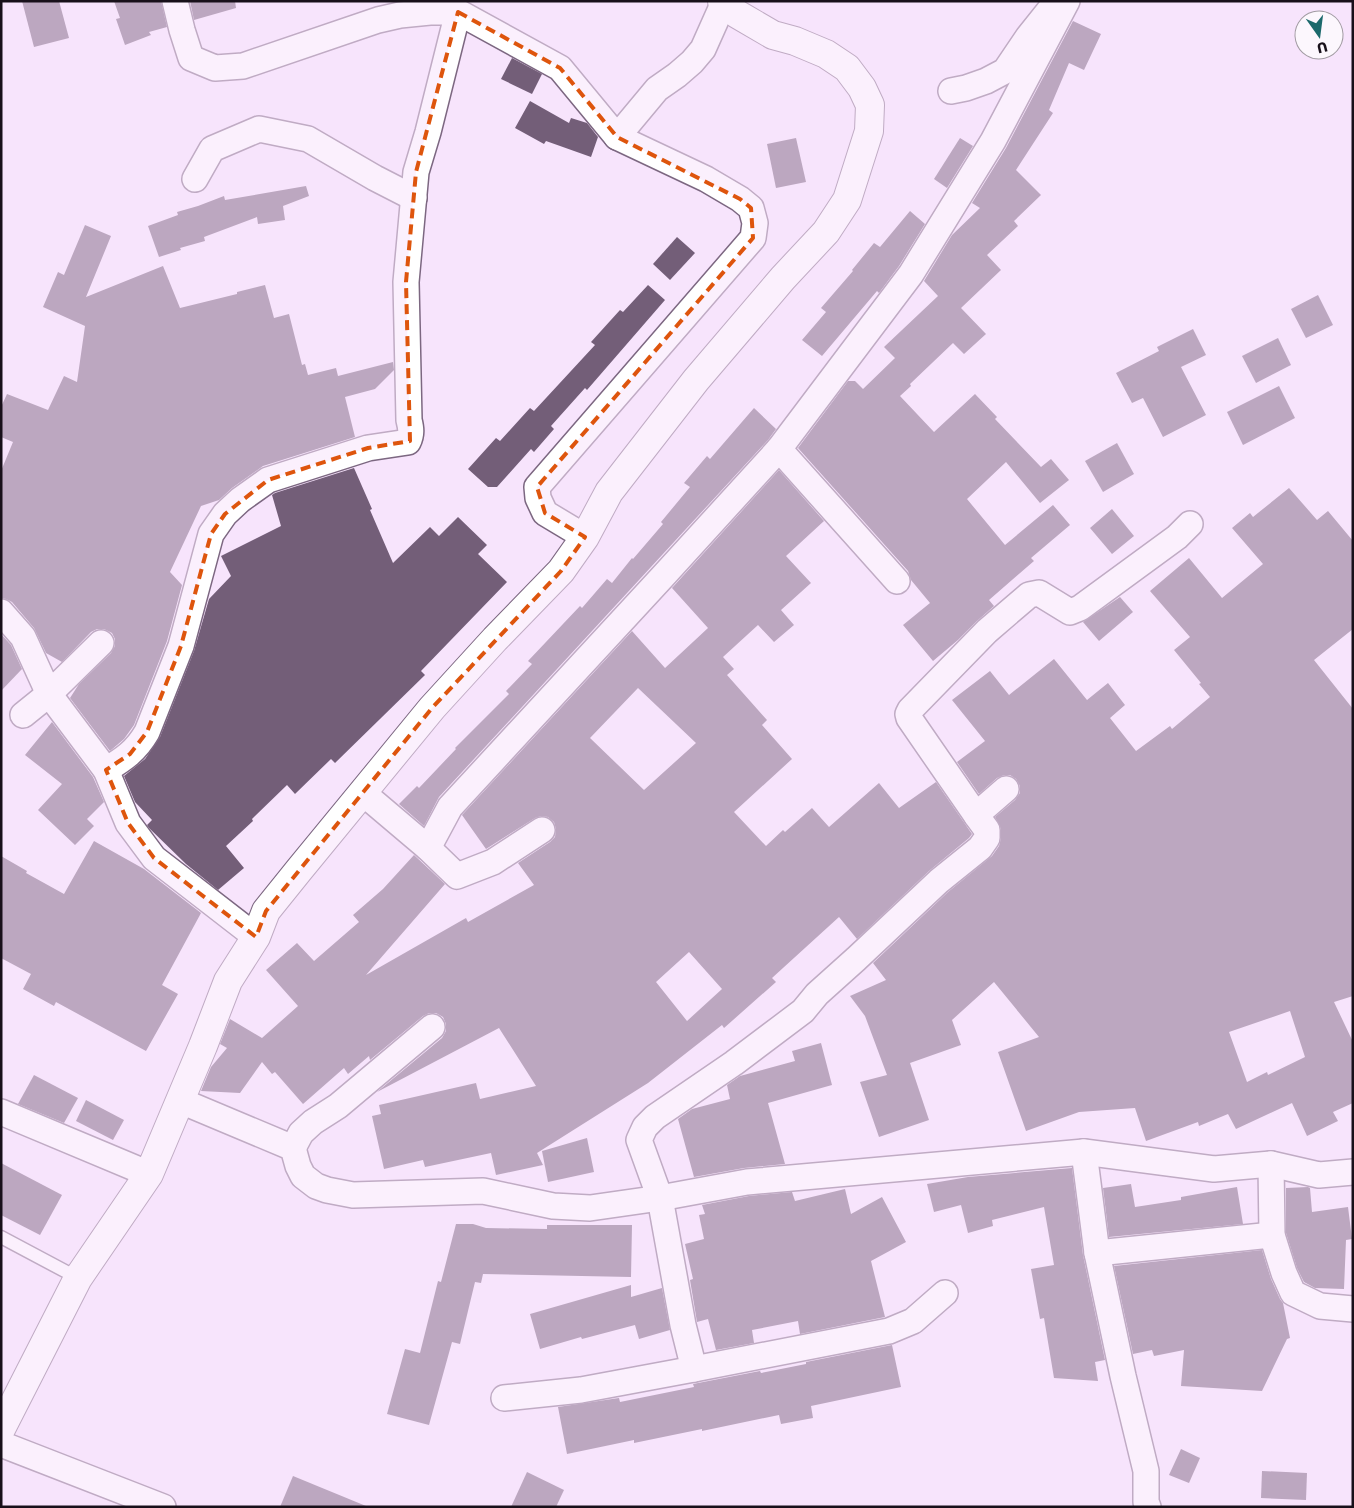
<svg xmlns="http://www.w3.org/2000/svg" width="1354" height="1508" font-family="'Golos Text',sans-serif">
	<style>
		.building { fill: #735e78; fill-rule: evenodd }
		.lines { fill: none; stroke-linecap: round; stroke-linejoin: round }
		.service-casing { stroke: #7c6781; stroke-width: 15 }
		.minor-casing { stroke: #7c6781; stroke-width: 28 }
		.trunk-casing { stroke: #7c6781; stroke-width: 30 }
		.service { stroke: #fff; stroke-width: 12 }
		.minor { stroke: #fff; stroke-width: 25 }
		.trunk { stroke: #fff; stroke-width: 28 }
		.marked { fill: none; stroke: #de550d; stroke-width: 4; stroke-dasharray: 10 6; stroke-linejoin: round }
	</style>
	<rect width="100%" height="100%" fill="#f7e4fc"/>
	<g class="building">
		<polygon points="22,1 59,1 69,38 34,47"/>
		<polygon points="114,1 161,1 167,27 149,32 151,35 125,45 116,19 120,18"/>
		<polygon points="190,1 235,1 236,8 194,20"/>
		<polygon points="1073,21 1101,34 1084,70 1069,63 1049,110 1053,113 1016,170 1041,195 1014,221 1018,226 987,255 1001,270 961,308 986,334 964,354 953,343 910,384 911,386 900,396 934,432 975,394 997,417 995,419 1041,467 1051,459 1069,480 1040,503 1006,462 967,499 1005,545 1053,505 1070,525 1031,558 1034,561 989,600 994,606 977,621 958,640 933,661 903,625 930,603 911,580 908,571 798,448 848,381 855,381 863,389 895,358 884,347 938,296 924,281 952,235 980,208 972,203 1006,148"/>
		<polygon points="512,58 542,74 532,94 501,79"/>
		<polygon points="530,101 569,123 571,118 587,123 598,137 591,157 546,141 544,144 515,128"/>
		<polygon points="796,138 806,182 776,188 767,144"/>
		<polygon points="960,138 973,146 947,188 934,179"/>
		<polygon points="306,186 309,196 283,206 285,220 258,224 257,217 204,237 205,241 180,248 181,250 159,257 148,226 178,215 177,212 198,206 224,196 225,200"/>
		<polygon points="910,211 925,224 899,266 879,293 877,291 822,356 802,340 826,312 821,308 853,271 852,270 874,243 880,247"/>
		<polygon points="85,225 111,236 86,297 163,266 180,308 237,294 237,292 265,285 274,318 289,314 302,365 305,364 308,375 336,368 338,376 393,362 394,370 375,389 345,397 355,437 263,466 232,488 219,500 201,506 170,572 182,585 167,641 134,725 124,739 110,751 70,698 79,684 111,653 115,646 115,639 112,633 104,629 97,629 91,632 62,662 46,653 34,628 12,602 6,599 1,598 1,471 13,442 1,437 1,407 7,394 48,410 64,376 77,382 85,326 43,307 58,272 64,275"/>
		<polygon points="677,237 695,253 670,280 653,264"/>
		<polygon points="648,285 665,300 587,390 585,388 551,426 554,429 534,452 531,449 497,487 488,487 468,469 496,438 500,441 530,408 534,411 595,345 591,342 620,310 623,312"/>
		<polygon points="1318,295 1333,325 1306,338 1291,309"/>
		<polygon points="1193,329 1206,355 1181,367 1206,415 1163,437 1143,398 1132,403 1116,373 1159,351 1157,347"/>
		<polygon points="1278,338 1291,365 1256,383 1242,356"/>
		<polygon points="1279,386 1295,418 1243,445 1227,412"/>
		<polygon points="754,408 776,429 768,440 439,797 424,826 399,804 417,786 419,788 456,749 455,748 509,694 506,691 532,664 528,661 580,606 582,608 607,579 612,583 632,558 633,559 663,524 661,522 690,487 684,483 707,456 710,459"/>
		<polygon points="1117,443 1134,474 1103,492 1085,461"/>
		<polygon points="354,468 372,509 370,510 393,563 430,527 439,536 458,517 487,545 478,554 507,582 421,671 425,675 335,763 331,759 295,794 287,785 252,819 253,821 226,846 244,868 218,890 186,864 149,828 147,825 152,820 135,802 124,776 145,759 160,737 194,651 209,599 231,576 221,556 281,526 272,495 275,493"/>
		<path d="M 779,470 L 824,521 L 786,556 L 811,583 L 781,610 L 794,625 L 774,642 L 758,625 L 723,657 L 734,669 L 727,675 L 767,720 L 762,725 L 792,759 L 734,812 L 766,846 L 783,830 L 785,832 L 812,808 L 829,827 L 879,783 L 899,808 L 936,782 L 972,834 L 969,838 L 929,871 L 857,939 L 839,917 L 772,978 L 776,982 L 724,1028 L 722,1025 L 648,1083 L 537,1153 L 543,1165 L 496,1175 L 491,1153 L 425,1167 L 423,1160 L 384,1169 L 372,1116 L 381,1114 L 379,1105 L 476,1083 L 480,1099 L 536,1086 L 499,1028 L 377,1092 L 442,1038 L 446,1031 L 446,1024 L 443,1017 L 436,1013 L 429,1013 L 423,1016 L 370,1060 L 369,1056 L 348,1074 L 344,1068 L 303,1104 L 275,1072 L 272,1074 L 262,1062 L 240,1093 L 201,1091 L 211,1067 L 227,1048 L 220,1044 L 230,1019 L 262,1038 L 298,1006 L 266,970 L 297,943 L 314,961 L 359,922 L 353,915 L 383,889 L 414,855 L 445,884 L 366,975 L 466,918 L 468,922 L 534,885 L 518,863 L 550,842 L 555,837 L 556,829 L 554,822 L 548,817 L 541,816 L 535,818 L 486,849 L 462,815 L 632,631 L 665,668 L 708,628 L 672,588 ZM 638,688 L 696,743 L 644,790 L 590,738 ZM 689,952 L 722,989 L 687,1021 L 656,982 Z"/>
		<path d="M 1289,488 L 1317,520 L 1328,511 L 1353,541 L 1353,629 L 1314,660 L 1353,709 L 1353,996 L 1334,1002 L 1353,1042 L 1353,1103 L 1333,1112 L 1338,1121 L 1307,1136 L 1292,1103 L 1236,1129 L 1228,1114 L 1199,1126 L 1198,1122 L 1146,1141 L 1135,1108 L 1079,1112 L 1026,1131 L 998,1052 L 1039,1037 L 994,982 L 952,1020 L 961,1045 L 910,1063 L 929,1120 L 879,1137 L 860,1082 L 887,1075 L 865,1016 L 850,996 L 886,980 L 873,963 L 948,892 L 992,856 L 999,846 L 1001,838 L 1001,829 L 995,817 L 1015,800 L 1020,793 L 1020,786 L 1016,779 L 1010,775 L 1004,775 L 997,778 L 979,794 L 957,762 L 985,741 L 952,700 L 990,671 L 1009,695 L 1054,659 L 1087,700 L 1108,683 L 1125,705 L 1110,718 L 1136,751 L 1170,726 L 1172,729 L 1210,697 L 1199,684 L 1201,683 L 1174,650 L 1190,637 L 1150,591 L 1189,558 L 1222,598 L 1263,564 L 1232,528 L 1250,513 L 1253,517 ZM 1290,1011 L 1305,1057 L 1268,1075 L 1267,1072 L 1247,1082 L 1229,1032 Z"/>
		<polygon points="1112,509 1134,536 1112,554 1090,528"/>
		<polygon points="1120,597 1133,612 1099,641 1083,622"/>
		<polygon points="1,634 11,645 22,669 1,691"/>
		<polygon points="52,722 93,777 104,802 87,819 94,826 75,845 38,810 62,784 25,755"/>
		<polygon points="94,841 144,869 201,913 162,985 178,994 146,1051 56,1002 54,1006 23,989 31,974 1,958 1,856 27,871 26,873 64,894"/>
		<polygon points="821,1043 832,1085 768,1103 785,1164 744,1168 694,1177 678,1119 692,1109 730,1099 727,1085 740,1076 795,1061 792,1051"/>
		<polygon points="34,1075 78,1098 64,1123 18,1104"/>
		<polygon points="86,1100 124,1120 113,1140 76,1121"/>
		<polygon points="587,1138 594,1172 548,1182 542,1151"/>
		<polygon points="1,1163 62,1195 40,1235 1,1215"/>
		<polygon points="1072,1168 1083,1255 1105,1360 1095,1362 1098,1381 1054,1378 1044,1318 1040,1319 1031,1269 1054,1265 1044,1207 992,1220 993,1226 968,1233 961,1205 934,1212 927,1184 968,1177"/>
		<polygon points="1131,1184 1135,1207 1181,1200 1181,1197 1237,1187 1243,1224 1109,1237 1103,1188"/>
		<polygon points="1308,1187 1310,1188 1312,1212 1348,1207 1352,1239 1346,1240 1344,1289 1315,1288 1304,1282 1297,1268 1286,1233 1286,1188"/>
		<polygon points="845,1189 851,1214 882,1197 906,1242 871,1261 885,1317 800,1334 798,1321 752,1330 754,1343 716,1350 708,1319 697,1322 690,1280 693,1279 685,1244 704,1239 699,1215 705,1214 702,1205 749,1196 792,1192 795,1201"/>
		<polygon points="456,1224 473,1224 486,1228 547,1229 547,1225 632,1225 631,1277 483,1274 481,1283 475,1282 460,1344 452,1342 429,1425 387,1414 405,1349 420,1353 438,1281 441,1282"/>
		<polygon points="1262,1250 1271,1279 1280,1299 1283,1303 1290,1338 1287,1339 1262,1391 1181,1386 1184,1350 1154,1356 1152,1350 1133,1354 1114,1266"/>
		<polygon points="631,1285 631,1297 662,1288 670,1330 639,1339 635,1325 582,1339 581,1337 540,1349 530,1314"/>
		<polygon points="892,1345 901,1387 811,1406 813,1418 781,1424 779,1415 702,1431 702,1429 634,1443 634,1440 567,1454 558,1407 619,1398 620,1402 694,1387 693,1384 760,1371 761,1373 806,1364 806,1362"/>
		<polygon points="1181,1449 1200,1458 1189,1483 1169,1475"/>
		<polygon points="1262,1471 1307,1473 1306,1500 1261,1498"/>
		<polygon points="527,1472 564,1490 556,1507 511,1507"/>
		<polygon points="293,1476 366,1506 366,1507 280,1507"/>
	</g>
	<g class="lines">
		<g class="service-casing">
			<polyline id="service" points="1,1237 78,1278"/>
		</g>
		<g class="minor-casing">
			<g id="minor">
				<polyline points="175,1 182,30 191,58 215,68 243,66 378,20 400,15 430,12 458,12 560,68 617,137 706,179 740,199 751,208 755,223 753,238 537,487 538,498 545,513 585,537"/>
				<polyline points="951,91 966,88 986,81 1005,71 1028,37 1052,7"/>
				<polyline points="617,137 657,89 677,75 692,62 703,49 724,2"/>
				<polyline points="195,179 212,149 259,129 308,139 375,178 414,198"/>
				<polyline points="779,449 897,581"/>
				<polyline points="1,612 23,637 49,694 101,643"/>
				<polyline points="23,715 49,694 106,770 128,823 154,858 256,937"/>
				<path d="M 106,770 C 124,759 136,751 147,732 L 181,646 L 211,534 L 225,514 L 240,500 L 268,480 L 368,448 L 408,442 C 412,434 411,428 409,420 L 406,282 L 416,172 L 428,132 L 458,12"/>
				<polyline points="363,793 428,848 457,876 493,862 542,830"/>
				<polyline points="976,815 1006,789"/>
				<polyline points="428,848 450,807 666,573 779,449 911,274 993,141 1067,1"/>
				<polyline points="181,1101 293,1148 298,1166 303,1176 316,1186 327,1190 353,1195 483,1191 553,1206 590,1208 660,1198 747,1182 1084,1152 1214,1169 1271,1164 1319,1175 1353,1172"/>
				<polyline points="1,1112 149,1174"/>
				<polyline points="293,1148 301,1133 313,1122 338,1106 432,1027"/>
				<polyline points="1084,1152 1097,1253 1123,1376 1146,1471 1146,1502 1148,1507"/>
				<polyline points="1271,1164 1272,1235 1284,1273 1293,1293 1320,1306 1353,1309"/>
				<polyline points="1097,1253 1272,1235"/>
				<polyline points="694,1369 889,1331 913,1321 945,1293"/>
				<polyline points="504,1398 581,1390 694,1369 683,1325 660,1198 639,1140 645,1127 655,1117 734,1063 803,1011 817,994 856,959 939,881 980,848 987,838 987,830 976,815 909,718 908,714 910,710 987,631 1029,595 1039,593 1070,612 1080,608 1177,537 1190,524"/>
				<polyline points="1,1444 163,1507"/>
			</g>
		</g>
		<g class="trunk-casing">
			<polyline id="trunk" points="1,1429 78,1278 149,1174 203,1046 228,981 256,937 266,911 299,870 432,708 495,639 561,571 585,537 609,492 696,380 783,278 826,232 847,200 869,131 870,105 862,88 847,68 826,54 795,41 773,35 737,14 722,1"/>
		</g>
		<use href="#service" class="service"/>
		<use href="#minor" class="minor"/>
		<use href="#trunk" class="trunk"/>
	</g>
	<path d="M0 0H1354V1508H0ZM 458,12 L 560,68 L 617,137 L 740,199 L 751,208 L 753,238 L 537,487 L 545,513 L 585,537 L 561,571 L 432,708 L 266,911 L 256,937 L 154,858 L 128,823 L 106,770 L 130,754 L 147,732 L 181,646 L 211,534 L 225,514 L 268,480 L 368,448 L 410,441 L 406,282 L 416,172 Z" fill="#f7e4fc" fill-opacity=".55" fill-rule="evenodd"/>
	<path class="marked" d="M 458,12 L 560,68 L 617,137 L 740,199 L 751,208 L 753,238 L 537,487 L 545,513 L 585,537 L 561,571 L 432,708 L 266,911 L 256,937 L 154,858 L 128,823 L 106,770 L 130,754 L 147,732 L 181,646 L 211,534 L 225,514 L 268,480 L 368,448 L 410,441 L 406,282 L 416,172 Z"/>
	<rect width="1354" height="1508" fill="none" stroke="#18101a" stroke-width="5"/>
	<g transform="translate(1319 35) rotate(166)"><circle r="24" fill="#fcf7fd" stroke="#a19ba2"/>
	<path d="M0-4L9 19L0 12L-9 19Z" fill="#1c696c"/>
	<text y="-8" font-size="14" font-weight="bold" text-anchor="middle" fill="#18101a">U</text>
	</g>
</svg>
